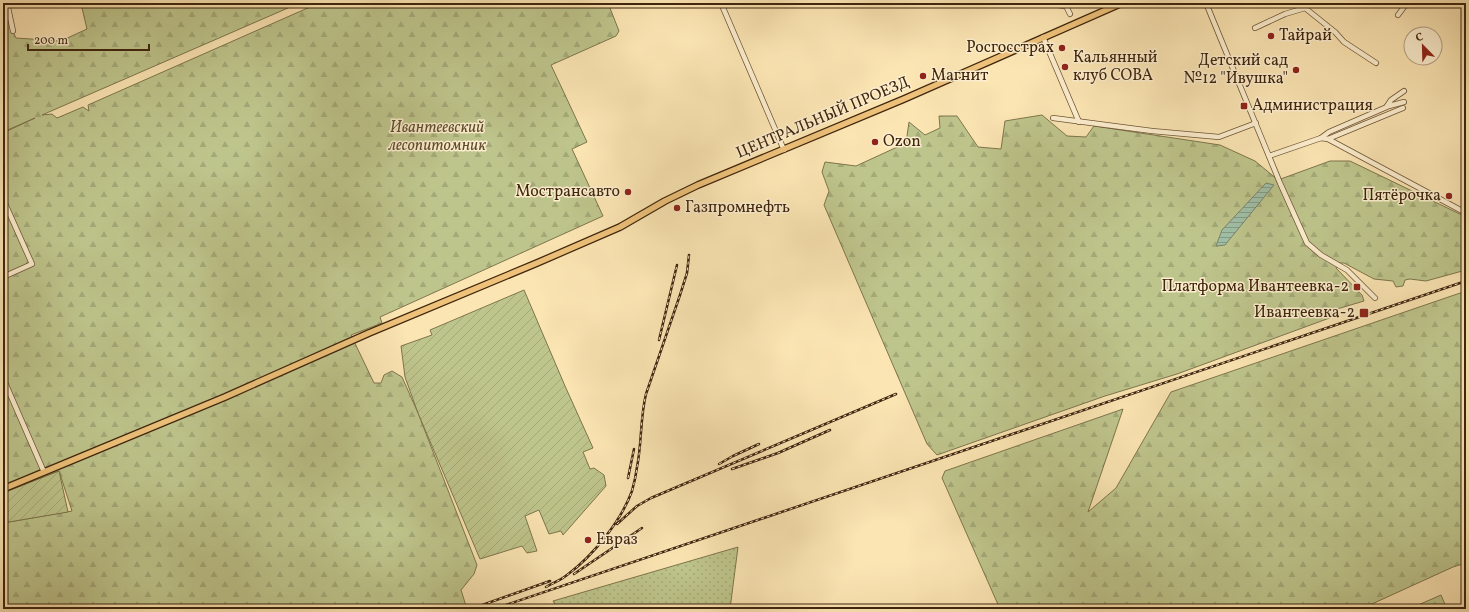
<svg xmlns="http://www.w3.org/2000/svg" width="1469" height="612" font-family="Vollkorn,serif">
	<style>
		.grass { fill: url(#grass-dots); stroke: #7e754c }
		.forest { fill: url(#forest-firs); stroke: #7e754c }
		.garden { fill: url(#garden-furrows); stroke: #7e754c }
		.water { fill: url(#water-rules); stroke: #79826a }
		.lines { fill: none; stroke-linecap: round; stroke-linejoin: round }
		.minor-casing { stroke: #6e5536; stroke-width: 6 }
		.major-casing { stroke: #3f250d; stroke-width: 8 }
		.minor { stroke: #fceece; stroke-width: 4.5 }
		.major { stroke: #eec27a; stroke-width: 5.5 }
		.rail-casing { stroke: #3f250d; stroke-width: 2.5 }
		.rail { stroke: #fceece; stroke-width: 1; stroke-dasharray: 3; stroke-linecap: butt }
		.poi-dot { fill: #8f2418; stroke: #fceece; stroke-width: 1.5 }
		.labels { text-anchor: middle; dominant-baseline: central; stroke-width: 3; stroke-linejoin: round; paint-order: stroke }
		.poi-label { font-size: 16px; fill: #3f250d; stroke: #fceece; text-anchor: start }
		.street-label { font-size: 16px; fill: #3f250d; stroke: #fceece }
		.park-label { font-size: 16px; font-style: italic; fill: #5f4d2d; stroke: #fceece }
	</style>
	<defs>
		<pattern id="grass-dots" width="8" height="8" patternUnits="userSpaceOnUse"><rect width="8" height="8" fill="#bec58c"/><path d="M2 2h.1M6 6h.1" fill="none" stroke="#a4a978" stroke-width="1.8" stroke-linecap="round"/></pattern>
		<pattern id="forest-firs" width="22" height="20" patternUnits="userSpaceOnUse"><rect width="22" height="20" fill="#bec58c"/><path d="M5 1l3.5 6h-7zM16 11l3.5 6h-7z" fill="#a4a978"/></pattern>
		<pattern id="garden-furrows" width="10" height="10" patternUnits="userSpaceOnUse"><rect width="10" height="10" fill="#bec58c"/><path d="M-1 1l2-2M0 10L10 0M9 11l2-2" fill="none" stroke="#a4a978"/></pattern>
		<pattern id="water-rules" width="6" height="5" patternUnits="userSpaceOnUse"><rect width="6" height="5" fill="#a0c0a8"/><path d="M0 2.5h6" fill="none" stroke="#849c87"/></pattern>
	</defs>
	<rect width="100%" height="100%" fill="#fbe5b3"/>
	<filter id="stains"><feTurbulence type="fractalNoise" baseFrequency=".005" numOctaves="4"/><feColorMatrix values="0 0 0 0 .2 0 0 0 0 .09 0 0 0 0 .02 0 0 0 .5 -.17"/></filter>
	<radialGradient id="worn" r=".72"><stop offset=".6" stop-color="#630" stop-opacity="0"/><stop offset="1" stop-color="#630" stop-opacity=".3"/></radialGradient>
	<polygon class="grass" points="738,547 730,609 558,609 553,601"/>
	<g class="forest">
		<polygon points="96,3 286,3 288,8 42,115 52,114 57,118 83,107 89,111 88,105 319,3 608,3 619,31 616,36 551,65 587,142 572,149 603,216 380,317 382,323 351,335 374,383 381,383 384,375 392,371 402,377 418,413 477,565 474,574 461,590 467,609 3,609 3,523 72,511 59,471 5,492 3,491 3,133 35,118 3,132 3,11 16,38 61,41 87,29 82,8"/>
		<polygon points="1042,115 1067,136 1086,137 1094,126 1220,145 1255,161 1278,180 1330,161 1350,161 1466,217 1466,270 1426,281 1410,279 1405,280 1403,286 1396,287 1393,281 1374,279 1344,263 1338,263 1336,268 1362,295 1364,301 1337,309 1335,316 1177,374 1105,396 937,455 927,444 824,205 829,191 822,172 825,162 856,166 906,143 909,122 925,135 940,128 939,116 957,116 978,147 1001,149 1005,121"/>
		<polygon points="1466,291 1466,563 1453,567 1361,609 1000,609 942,478 945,471 1123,409 1088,512 1116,488 1171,392"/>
		<polygon points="1441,595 1447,609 1409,609"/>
	</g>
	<g class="garden">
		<polygon points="524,290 565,386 593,448 583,452 590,469 594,468 604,475 606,486 563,535 561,531 549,534 539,510 525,516 537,551 527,553 522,546 480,559 418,413 405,377 401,346 432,335 430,330"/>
		<polygon points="59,471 68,512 3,523 3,493"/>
	</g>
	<polygon class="water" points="1266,183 1274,185 1225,245 1216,246 1222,230"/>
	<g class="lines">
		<g class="minor-casing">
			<g id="minor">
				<polyline points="7,3 13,31"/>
				<polyline points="721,3 784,150"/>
				<polyline points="1041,3 1066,6 1070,14"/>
				<polyline points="1206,3 1280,183 1307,243 1321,255 1347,270 1375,298"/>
				<polyline points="1398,15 1407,3"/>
				<polyline points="1255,28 1285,14 1305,8 1335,32 1344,42 1376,63"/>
				<polyline points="1043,37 1079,122"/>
				<polyline points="1387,106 1391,100 1404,91"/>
				<polyline points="1053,118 1152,131 1219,137 1256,123"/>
				<polyline points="1321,138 1329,132 1389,106 1404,102"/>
				<polyline points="1328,139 1403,108"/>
				<polyline points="1269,156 1321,138 1328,139 1466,213"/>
				<polyline points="3,199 32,264 3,277"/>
				<polyline points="3,378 44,472"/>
			</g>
		</g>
		<g class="major-casing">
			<polyline id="major" points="3,489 225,397 369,333 537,263 620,227 665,201 698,185 904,99 1122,3"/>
		</g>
		<use href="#minor" class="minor"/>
		<use href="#major" class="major"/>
		<g class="rail-casing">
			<g id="rail">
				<polyline points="659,340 677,265"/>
				<polyline points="719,464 733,456 759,444"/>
				<polyline points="732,469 778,453 830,430"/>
				<polyline points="628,478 634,449"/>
				<polyline points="617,524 637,506 651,498 896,394"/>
				<polyline points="574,574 642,528"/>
				<path d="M 546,587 C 553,583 561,580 567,575 C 593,556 621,521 632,491 C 634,484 636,475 637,467 C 642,443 640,418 646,394 L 680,295 L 687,273 L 689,255"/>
				<polyline points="471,609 550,581"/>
				<polyline points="494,609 1466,281"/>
			</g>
		</g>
		<use href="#rail" class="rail"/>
	</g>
	<g class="poi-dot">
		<circle cx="1271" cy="36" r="4"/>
		<circle cx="1062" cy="48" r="4"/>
		<circle cx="1065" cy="67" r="4"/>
		<circle cx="1296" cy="70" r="4"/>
		<circle cx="923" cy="76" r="4"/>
		<rect x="1240" y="102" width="8" height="8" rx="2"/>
		<circle cx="875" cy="142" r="4"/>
		<circle cx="628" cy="192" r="4"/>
		<circle cx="1449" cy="196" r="4"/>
		<circle cx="677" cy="208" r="4"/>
		<rect x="1353" y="283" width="8" height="8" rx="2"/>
		<rect x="1359" y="308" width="10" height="10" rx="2"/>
		<circle cx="588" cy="540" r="4"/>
	</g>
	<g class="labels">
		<g class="poi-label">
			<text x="1279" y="36">Тайрай</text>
			<text x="1054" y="48" text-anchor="end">Росгосстрах</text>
			<text x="1073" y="58">Кальянный<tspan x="1073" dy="18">клуб СОВА</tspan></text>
			<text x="1288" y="61" text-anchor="end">Детский сад<tspan x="1288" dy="18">№12 "Ивушка"</tspan></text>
			<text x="931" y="76">Магнит</text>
			<text x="1252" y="106">Администрация</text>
			<text x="883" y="142">Ozon</text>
			<text x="620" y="192" text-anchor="end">Мострансавто</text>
			<text x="1441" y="196" text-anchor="end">Пятёрочка</text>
			<text x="685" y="208">Газпромнефть</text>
			<text x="1349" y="287" text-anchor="end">Платформа Ивантеевка-2</text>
			<text x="1355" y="313" text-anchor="end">Ивантеевка-2</text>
			<text x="596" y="540">Евраз</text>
		</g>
		<g class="street-label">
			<text transform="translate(823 118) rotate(-23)">ЦЕНТРАЛЬНЫЙ ПРОЕЗД</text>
		</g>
		<g class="park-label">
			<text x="437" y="128">Ивантеевский<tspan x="437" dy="18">лесопитомник</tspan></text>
		</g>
	</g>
	<rect width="1469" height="612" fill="none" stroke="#fbe5b3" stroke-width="16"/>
	<rect x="4" y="4" width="1461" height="604" fill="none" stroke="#3f250d" stroke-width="2"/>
	<rect x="8" y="8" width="1453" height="596" fill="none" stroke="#3f250d"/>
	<g transform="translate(1423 46) rotate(337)"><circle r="19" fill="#fceece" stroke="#b09e81"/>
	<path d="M0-3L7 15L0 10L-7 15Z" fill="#8f2418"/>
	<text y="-6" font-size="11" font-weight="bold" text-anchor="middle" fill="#3f250d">С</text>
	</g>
	<path d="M28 44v6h121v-6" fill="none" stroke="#3f250d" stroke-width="2"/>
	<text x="34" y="44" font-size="12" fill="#3f250d" stroke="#fceece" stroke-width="3" paint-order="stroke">200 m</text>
	<rect width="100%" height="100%" filter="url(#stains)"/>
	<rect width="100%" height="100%" fill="url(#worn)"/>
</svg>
